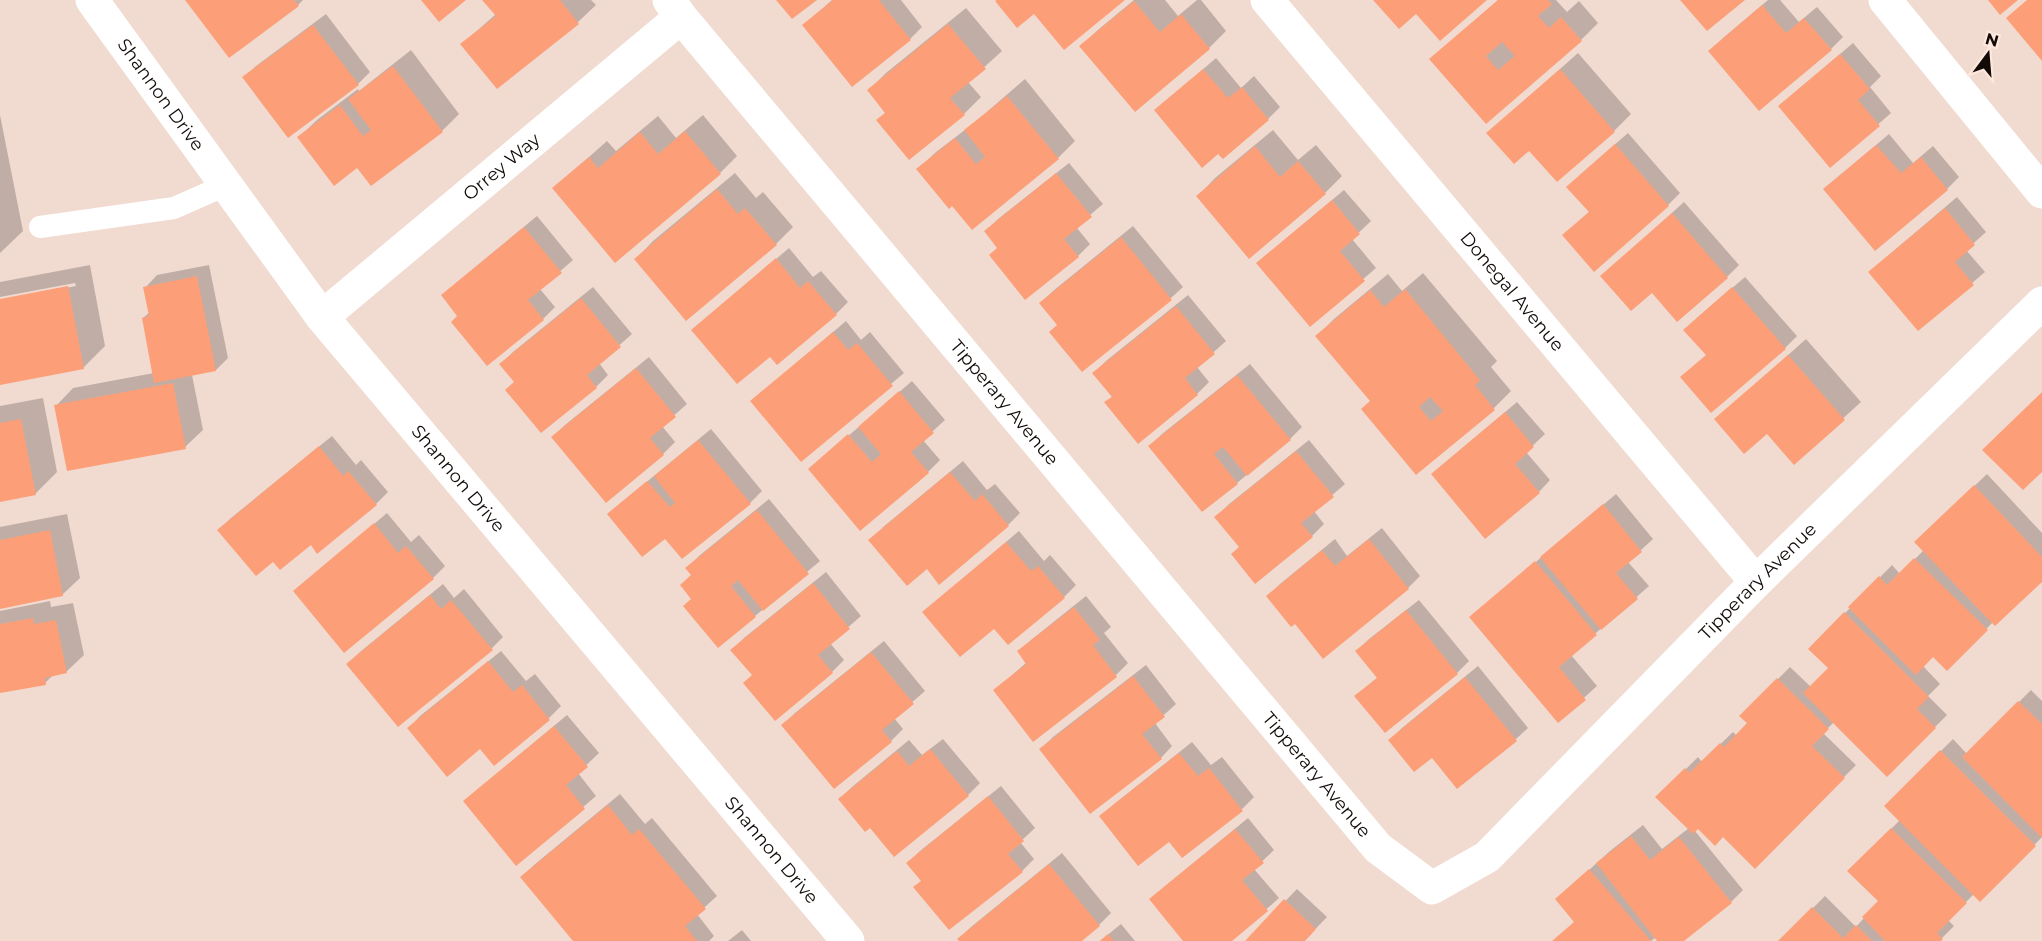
<svg xmlns="http://www.w3.org/2000/svg" width="2042" height="941" font-family="Montserrat,sans-serif">
	<style>
		.shadow { fill: #0003 }
		.building { fill: #fc9f78; fill-rule: evenodd }
		.lines { fill: none; stroke-linecap: round; stroke-linejoin: round }
		.lane { stroke: #fff; stroke-width: 22 }
		.street { stroke: #fff; stroke-width: 33 }
		.labels { text-anchor: middle; dominant-baseline: central; stroke-width: 4.5; stroke-linejoin: round; paint-order: stroke }
		.street-label { font-size: 18px; fill: #110a07; stroke: #fee7dd }
	</style>
	<rect width="100%" height="100%" fill="#f1dad0"/>
	<g class="shadow">
		<polygon points="187,0 303,0 298,5"/>
		<polygon points="486,0 591,0 596,5 578,22 497,87 462,44 496,14"/>
		<polygon points="832,0 901,0 922,27 910,39 853,85 804,25"/>
		<polygon points="1134,0 1165,0 1178,16 1197,0 1201,0 1226,31 1209,48 1081,46 1099,29"/>
		<polygon points="1498,0 1556,0 1567,12 1579,1 1598,23 1581,40 1486,122 1432,59"/>
		<polygon points="1768,0 1780,0 1799,22 1817,7 1843,37 1831,49 1722,39"/>
		<polygon points="966,8 1002,51 968,82 981,97 964,114 886,112 869,90 886,73"/>
		<polygon points="326,14 370,72 358,84 244,78 256,66"/>
		<polygon points="1853,43 1881,76 1870,87 1891,113 1831,166 1792,95"/>
		<polygon points="411,50 459,114 442,131 358,166 299,137 317,120 358,89 359,91"/>
		<polygon points="1578,53 1631,114 1614,131 1529,149 1488,133"/>
		<polygon points="1216,58 1241,88 1254,76 1280,107 1268,119 1156,110"/>
		<polygon points="1025,79 1075,141 1058,158 972,228 953,204 918,169 936,152 974,123"/>
		<polygon points="0,115 23,231 0,253"/>
		<polygon points="703,115 737,156 720,173 615,261 554,188 607,141 616,151 658,116 676,138"/>
		<polygon points="1273,130 1298,160 1316,145 1342,176 1325,193 1198,196 1215,178"/>
		<polygon points="1628,133 1680,193 1668,205 1564,235 1590,211 1580,175"/>
		<polygon points="1889,134 1913,163 1933,146 1959,177 1947,189 1837,178"/>
		<polygon points="1069,163 1103,204 1076,227 1090,244 1078,256 998,247 986,231 998,219"/>
		<polygon points="735,173 756,198 763,192 793,227 776,244 636,259 653,241"/>
		<polygon points="1344,190 1371,221 1352,239 1376,268 1310,325 1270,252"/>
		<polygon points="1957,197 1986,232 1966,250 1985,272 1918,329 1882,261"/>
		<polygon points="1684,202 1739,265 1727,277 1652,291 1602,276"/>
		<polygon points="537,216 573,260 540,289 555,307 543,319 459,316 443,296 455,284"/>
		<polygon points="1133,226 1183,287 1171,298 1058,324 1041,303 1053,291"/>
		<polygon points="789,248 813,277 821,271 848,302 836,314 770,354 693,330"/>
		<polygon points="90,265 105,346 83,368 0,384 0,300 76,286 75,283 0,297 0,282"/>
		<polygon points="209,265 228,358 216,370 192,375 203,430 185,447 56,406 73,388 154,373 143,318 150,312 145,288 157,275"/>
		<polygon points="1423,273 1497,361 1491,367 1511,391 1494,408 1416,473 1372,400 1317,336 1334,319 1388,274 1402,291"/>
		<polygon points="1745,277 1797,336 1785,348 1707,354 1697,318"/>
		<polygon points="593,287 632,334 599,363 608,375 596,387 542,431 515,382 501,364 513,352"/>
		<polygon points="1188,295 1226,341 1197,367 1209,382 1197,394 1106,402 1113,396 1094,373 1106,361"/>
		<polygon points="846,321 861,340 870,332 904,373 801,460 752,401"/>
		<polygon points="1806,339 1861,402 1794,463 1767,432 1716,419"/>
		<polygon points="649,357 687,404 662,426 675,442 663,454 553,437 565,425"/>
		<polygon points="1250,364 1302,427 1290,439 1237,483 1150,446 1162,434"/>
		<polygon points="912,381 945,420 923,440 940,460 928,472 810,469"/>
		<polygon points="43,398 57,472 35,494 0,500 0,406"/>
		<polygon points="1517,402 1545,434 1526,452 1550,480 1539,492 1445,463"/>
		<polygon points="711,429 762,491 750,503 665,536 621,503"/>
		<polygon points="332,436 356,465 361,460 388,492 376,504 311,543 273,560 219,530 231,518"/>
		<polygon points="1309,440 1345,484 1314,511 1324,524 1312,536 1255,582 1240,547 1216,517 1228,505"/>
		<polygon points="963,461 987,490 995,484 1020,513 1008,525 927,567 882,528"/>
		<polygon points="1987,474 2042,533 2042,580 1993,622 1947,669 1933,656 1923,666 1940,684 1928,696 1947,715 1887,775 1834,722 1823,733 1856,765 1755,866 1724,836 1698,827 1695,831 1743,890 1731,902 1681,941 1659,941 1656,937 1651,941 1554,941 1576,921 1557,899 1610,851 1643,825 1662,849 1689,828 1658,797 1698,757 1702,762 1733,732 1737,736 1749,723 1741,716 1790,667 1811,687 1830,668 1810,649 1892,565 1900,574 1924,550 1928,530"/>
		<polygon points="1616,494 1653,539 1628,562 1649,586 1571,655 1597,686 1558,721 1471,617"/>
		<polygon points="769,499 820,561 755,616 692,598 692,574 687,568 699,556"/>
		<polygon points="387,513 411,542 419,535 445,566 433,578 295,591"/>
		<polygon points="67,514 80,578 62,595 0,607 0,527"/>
		<polygon points="1382,528 1420,576 1408,588 1323,657 1296,622 1268,596 1280,584 1335,539 1347,556"/>
		<polygon points="1019,531 1044,561 1050,555 1076,585 1064,597 994,627 924,612"/>
		<polygon points="826,572 861,616 830,643 844,660 832,672 753,675 732,650 744,638"/>
		<polygon points="443,584 454,598 464,589 503,637 492,648 348,664 360,652"/>
		<polygon points="1086,596 1111,627 1104,633 1128,663 1116,675 995,690 1027,662 1019,652 1031,640"/>
		<polygon points="1419,600 1469,661 1457,673 1356,696 1378,677 1357,651 1369,639"/>
		<polygon points="50,601 51,607 73,603 84,655 66,672 54,674 45,683 0,692 0,611"/>
		<polygon points="884,641 925,691 894,718 903,729 891,741 783,725 795,713"/>
		<polygon points="501,651 526,681 535,674 561,706 549,718 494,764 481,747 409,728 420,716"/>
		<polygon points="1146,665 1176,704 1155,723 1172,746 1161,758 1041,749 1053,737"/>
		<polygon points="1478,666 1528,728 1516,739 1432,756 1390,740 1402,728"/>
		<polygon points="2031,690 2042,701 2042,837 1980,900 1974,894 1948,920 1954,926 1939,941 1780,941 1825,896 1856,927 1864,918 1880,901 1849,871 1900,820 1886,806 1953,739 1967,754"/>
		<polygon points="567,715 599,753 578,773 596,796 516,864 465,801 477,790"/>
		<polygon points="943,739 980,783 968,795 870,826 840,799 852,787 909,740 922,755"/>
		<polygon points="1192,742 1211,765 1222,757 1254,797 1242,809 1101,817 1113,805"/>
		<polygon points="1001,786 1035,828 1020,842 1034,859 1022,871 922,880 908,863 920,851"/>
		<polygon points="620,794 645,824 652,818 717,896 697,914 714,936 709,941 575,941 522,877 534,865"/>
		<polygon points="1248,818 1274,850 1254,869 1279,898 1230,941 1185,941 1151,900 1163,888"/>
		<polygon points="1062,853 1111,913 1099,925 1079,941 961,941 959,939 971,927"/>
		<polygon points="1297,889 1327,917 1304,941 1247,941"/>
		<polygon points="1121,924 1135,941 1100,941"/>
		<polygon points="742,930 751,941 728,941"/>
	</g>
	<g class="building">
		<polygon points="185,0 294,0 299,6 229,58"/>
		<polygon points="421,0 466,0 439,22"/>
		<polygon points="482,0 560,0 579,24 497,89 460,44 496,16"/>
		<polygon points="776,0 817,0 792,19"/>
		<polygon points="833,0 879,0 911,40 852,87 802,25"/>
		<polygon points="997,0 1125,0 1064,50 1034,14 1017,28 995,1"/>
		<polygon points="1373,0 1487,0 1440,41 1416,14 1399,29"/>
		<path d="M 1498,0 L 1548,0 L 1552,4 L 1538,16 L 1549,28 L 1561,17 L 1582,41 L 1486,124 L 1429,59 ZM 1502,42 L 1515,56 L 1498,70 L 1486,56 Z"/>
		<polygon points="1680,0 1745,0 1707,31"/>
		<polygon points="1988,0 2018,0 2000,15"/>
		<polygon points="2027,0 2042,0 2042,61 2006,18"/>
		<polygon points="1134,1 1160,32 1181,14 1210,49 1135,112 1079,46"/>
		<polygon points="1762,5 1786,33 1804,18 1832,50 1759,111 1708,51"/>
		<polygon points="948,24 986,69 950,98 965,115 909,160 876,120 885,113 867,90"/>
		<polygon points="313,25 359,85 288,138 242,77"/>
		<polygon points="1840,54 1870,89 1858,100 1880,126 1830,168 1778,106"/>
		<polygon points="393,66 443,132 371,186 357,168 334,186 297,137 340,105 363,136 371,130 348,99"/>
		<polygon points="1203,69 1228,98 1242,87 1269,120 1223,159 1218,154 1202,168 1154,110"/>
		<polygon points="1560,69 1615,132 1557,182 1529,151 1514,164 1486,133"/>
		<polygon points="1007,96 1059,159 972,230 952,206 949,209 916,169 955,138 976,164 985,157 964,130"/>
		<polygon points="685,131 721,174 615,263 552,188 589,157 598,168 640,132 658,154"/>
		<polygon points="1615,144 1669,206 1594,272 1562,235 1589,212 1566,187"/>
		<polygon points="1876,145 1901,173 1921,157 1948,190 1875,251 1823,189"/>
		<polygon points="1255,146 1280,177 1298,161 1326,194 1249,259 1196,196"/>
		<polygon points="1056,173 1092,217 1064,239 1079,257 1025,300 989,255 997,248 984,231"/>
		<polygon points="717,189 738,214 745,208 777,245 686,321 634,259"/>
		<polygon points="1332,200 1360,234 1340,251 1365,281 1310,327 1256,263"/>
		<polygon points="1945,208 1975,245 1955,262 1974,285 1918,331 1868,272"/>
		<polygon points="1672,213 1728,278 1677,322 1652,293 1631,311 1600,276"/>
		<polygon points="524,227 562,273 528,300 544,320 487,366 451,322 457,316 441,295"/>
		<polygon points="1121,237 1172,300 1082,372 1049,332 1057,325 1039,303"/>
		<polygon points="776,258 800,288 808,281 837,315 777,365 770,357 737,384 691,330"/>
		<polygon points="197,276 216,371 154,383 142,318 149,316 143,287"/>
		<polygon points="68,286 84,369 0,385 0,299"/>
		<polygon points="1732,287 1786,349 1711,413 1680,377 1706,355 1683,330"/>
		<path d="M 1405,289 L 1480,380 L 1475,385 L 1495,410 L 1416,475 L 1361,409 L 1370,401 L 1315,336 L 1370,290 L 1384,307 ZM 1430,397 L 1443,411 L 1431,421 L 1419,407 Z"/>
		<polygon points="581,298 621,347 587,375 597,388 541,433 505,390 514,382 499,364"/>
		<polygon points="1176,306 1215,354 1185,378 1198,395 1138,444 1104,402 1112,397 1092,373"/>
		<polygon points="833,332 848,350 857,343 893,386 801,462 750,401"/>
		<polygon points="1788,355 1845,420 1794,465 1767,434 1744,454 1714,419"/>
		<polygon points="636,368 676,417 650,438 664,455 606,503 551,437"/>
		<polygon points="1237,375 1291,440 1247,476 1223,447 1214,454 1238,484 1202,512 1148,446"/>
		<polygon points="173,383 186,449 67,471 54,405"/>
		<polygon points="899,391 934,433 911,452 929,473 860,531 808,469 848,434 872,462 881,454 858,427"/>
		<polygon points="2042,392 2042,472 2023,490 1982,450"/>
		<polygon points="1505,412 1534,447 1515,464 1540,493 1485,539 1431,474"/>
		<polygon points="21,419 36,495 0,502 0,423"/>
		<polygon points="698,440 751,504 682,559 665,539 642,557 607,514 647,481 670,507 675,503 654,476"/>
		<polygon points="319,446 343,476 348,471 377,505 317,554 311,545 280,570 273,562 256,576 217,530"/>
		<polygon points="1296,451 1334,497 1301,523 1313,537 1255,584 1231,554 1239,547 1214,517"/>
		<polygon points="950,472 975,501 982,494 1009,526 939,585 927,569 907,586 868,540"/>
		<polygon points="1974,485 2042,557 2042,582 1995,626 1914,542"/>
		<polygon points="1603,504 1642,552 1616,573 1638,599 1601,630 1540,557"/>
		<polygon points="757,510 809,574 763,611 738,580 731,586 756,617 718,648 683,606 691,599 680,585 691,575 685,568"/>
		<polygon points="374,523 398,553 406,546 434,579 344,653 293,591"/>
		<polygon points="50,530 63,596 0,609 0,540"/>
		<polygon points="1369,539 1409,589 1323,659 1295,624 1291,627 1266,596 1322,550 1335,566"/>
		<polygon points="1006,542 1031,571 1038,566 1065,598 1008,645 994,629 960,657 922,612"/>
		<polygon points="1914,558 1988,630 1947,671 1933,657 1916,675 1848,607 1879,576 1887,585"/>
		<polygon points="1535,561 1597,635 1559,667 1586,700 1558,723 1469,617"/>
		<polygon points="813,583 850,629 818,655 833,673 775,721 743,683 752,675 730,650"/>
		<polygon points="430,595 441,609 451,600 493,650 398,727 346,664"/>
		<polygon points="1074,607 1100,640 1093,645 1117,677 1033,742 993,690 1026,664 1017,651"/>
		<polygon points="1406,610 1458,674 1385,733 1354,696 1377,678 1355,651"/>
		<polygon points="1844,612 1929,697 1917,709 1936,728 1887,777 1803,693 1828,668 1808,649"/>
		<polygon points="33,618 34,624 56,620 67,673 45,678 46,685 0,693 0,624"/>
		<polygon points="871,652 914,704 882,730 892,742 834,789 781,725"/>
		<polygon points="488,661 513,692 522,685 550,720 494,766 480,749 447,777 407,728"/>
		<polygon points="1133,676 1165,717 1142,734 1162,759 1090,814 1039,749"/>
		<polygon points="1465,677 1517,741 1457,789 1432,758 1414,772 1388,740"/>
		<polygon points="1777,678 1829,729 1812,746 1845,778 1755,869 1723,837 1715,846 1698,829 1693,834 1655,797 1685,768 1689,773 1720,743 1724,747 1747,723 1739,716"/>
		<polygon points="2018,701 2042,724 2042,838 1962,757"/>
		<polygon points="554,726 588,767 566,785 585,809 516,866 463,801"/>
		<polygon points="930,749 969,796 894,857 870,828 865,832 838,799 897,751 909,766"/>
		<polygon points="1940,750 2036,846 1980,902 1884,806"/>
		<polygon points="1179,753 1198,776 1209,768 1243,811 1182,858 1169,842 1138,866 1099,816"/>
		<polygon points="988,796 1024,841 1008,854 1023,872 949,930 913,887 921,881 906,863"/>
		<polygon points="608,805 632,835 639,829 706,909 685,926 697,941 573,941 520,877"/>
		<polygon points="1891,828 1967,903 1937,933 1943,939 1941,941 1885,941 1862,917 1878,901 1847,871"/>
		<polygon points="1235,829 1264,863 1242,880 1268,911 1232,941 1183,941 1149,899"/>
		<polygon points="1631,836 1650,860 1679,837 1732,903 1684,941 1657,941 1596,863"/>
		<polygon points="1049,864 1100,926 1082,941 959,941 957,939"/>
		<polygon points="1589,869 1651,941 1552,941 1574,922 1555,899"/>
		<polygon points="1284,899 1316,929 1305,941 1245,941"/>
		<polygon points="1812,907 1843,938 1856,925 1872,941 1778,941"/>
		<polygon points="1108,934 1114,941 1100,941"/>
	</g>
	<g class="lines">
		<polyline class="lane" points="40,227 174,208 226,185"/>
		<g class="street">
			<path id="s1" d="M 92,0 L 322,317 L 848,941"/>
			<path id="s2" d="M 669,0 L 681,17 L 1378,848 L 1432,888 L 1487,857 L 1756,582 L 2042,303"/>
			<path id="s3" d="M 1267,0 L 1756,582"/>
			<polyline points="1885,0 2042,192"/>
			<path id="s4" d="M 322,317 L 681,17"/>
		</g>
	</g>
	<g class="labels">
		<g class="street-label">
			<text stroke="none"><textPath href="#s1" startOffset="117">Shannon Drive</textPath></text>
			<text stroke="none"><textPath href="#s4" startOffset="234">Orrey Way</textPath></text>
			<text stroke="none"><textPath href="#s3" startOffset="381">Donegal Avenue</textPath></text>
			<text stroke="none"><textPath href="#s2" startOffset="524">Tipperary Avenue</textPath></text>
			<text stroke="none"><textPath href="#s1" startOffset="603">Shannon Drive</textPath></text>
			<text stroke="none"><textPath href="#s2" startOffset="1622">Tipperary Avenue</textPath></text>
			<text stroke="none"><textPath href="#s2" startOffset="1010">Tipperary Avenue</textPath></text>
			<text stroke="none"><textPath href="#s1" startOffset="1089">Shannon Drive</textPath></text>
		</g>
	</g>
	<g transform="translate(1988 54) rotate(16)" stroke="#fee7dd" stroke-width="4.5" paint-order="stroke">
	<path d="M0-4.5L10 22L0 15L-10 22Z" fill="#110a07"/>
	<text y="-9" font-size="16" font-weight="bold" text-anchor="middle" fill="#110a07">N</text>
	</g>
</svg>
